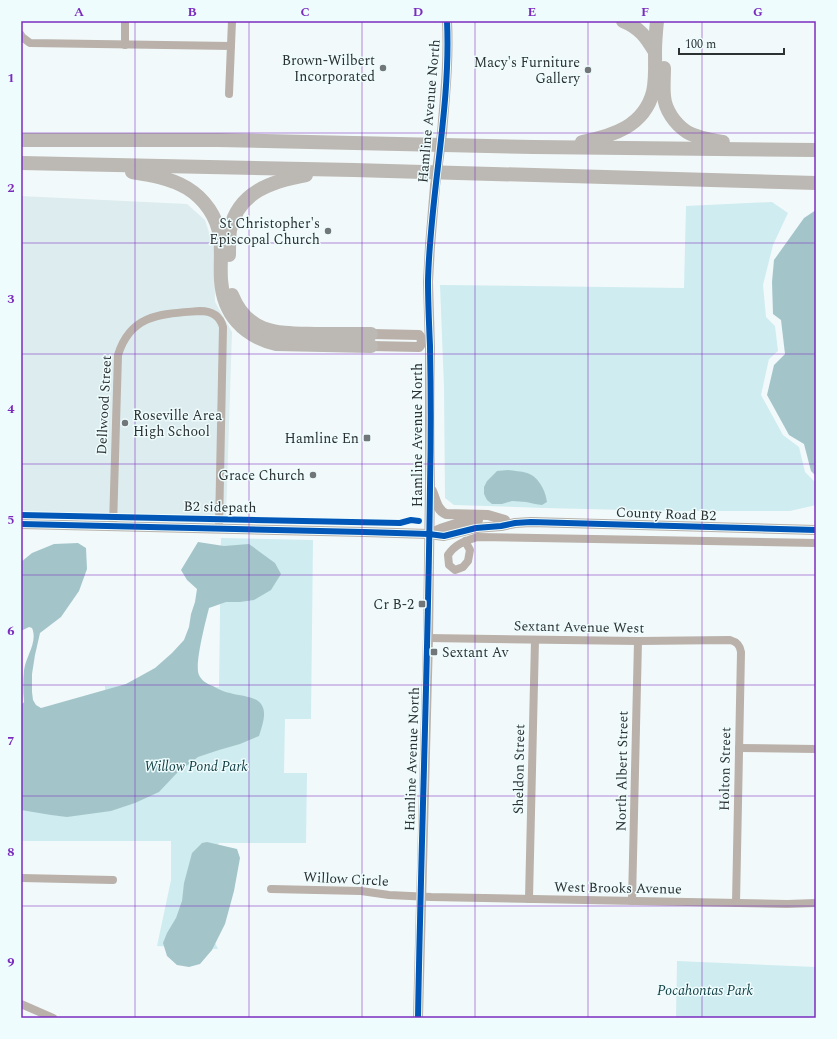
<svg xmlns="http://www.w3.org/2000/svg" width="837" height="1039" font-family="Spectral,serif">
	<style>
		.built { fill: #ddecee }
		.green { fill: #cfecf0 }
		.water { fill: #a3c5ca }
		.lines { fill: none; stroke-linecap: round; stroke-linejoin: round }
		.minor { stroke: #b9b1aa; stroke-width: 8 }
		.tertiary { stroke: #b9b1aa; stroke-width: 10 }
		.motorway { stroke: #bcb8b3; stroke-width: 14 }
		.tertiary-bridge { stroke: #b9b1aa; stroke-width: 10 }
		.cycleway-casing { stroke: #eefcfd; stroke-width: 8 }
		.cycleway { stroke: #0057b8; stroke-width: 6 }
		.grid { fill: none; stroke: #7b2cbf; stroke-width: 1; stroke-opacity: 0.55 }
		.poi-dot { fill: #717778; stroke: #eefcfd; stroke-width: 1.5 }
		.labels { text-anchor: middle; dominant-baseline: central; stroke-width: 3; stroke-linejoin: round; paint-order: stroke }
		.poi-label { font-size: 14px; fill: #2c3132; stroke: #eefcfd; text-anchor: end }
		.street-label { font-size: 14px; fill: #2c3132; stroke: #eefcfd }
		.park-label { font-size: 14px; font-style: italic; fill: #103d42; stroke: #eefcfd }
		.neatline { fill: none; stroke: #7b2cbf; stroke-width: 1.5 }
		.grid-label { font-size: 13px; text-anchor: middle; font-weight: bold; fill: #7b2cbf }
	</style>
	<rect width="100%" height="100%" fill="#f2f9fa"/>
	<polygon class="built" points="21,196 187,204 205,220 214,248 215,302 232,332 226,517 21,513"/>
	<g class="green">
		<polygon points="772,202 788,213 773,245 763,285 766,317 775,326 778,351 769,359 761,395 783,435 799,447 805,472 816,483 816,505 790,511 668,511 545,508 454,505 445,498 444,387 440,285 684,288 686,206"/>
		<polygon points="221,538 313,540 311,719 285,719 284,773 307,773 306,843 219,843 209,859 205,922 218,949 157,946 171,880 171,841 21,841 21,721 105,722 105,686 219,687"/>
		<polygon points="677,961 816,967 816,1018 676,1018"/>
	</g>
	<g class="water">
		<polygon points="816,210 816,476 811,471 804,444 789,435 767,395 774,365 785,354 781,320 773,314 772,282 774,260 804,218"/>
		<path d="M 508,470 C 514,471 521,471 527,473 C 538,476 546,491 547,502 L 542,505 L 535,504 L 526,502 L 512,501 L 502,504 L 492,504 L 487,500 L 484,494 L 484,487 L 487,481 L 497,471 Z"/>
		<path d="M 198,542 L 224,546 L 249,544 L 275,563 L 281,574 L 271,590 L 254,600 L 240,602 L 226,602 L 209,608 C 206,620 194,665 199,675 C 201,680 207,684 213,686 C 218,689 224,692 230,693 C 236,695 242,695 248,697 C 271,702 264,720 259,736 L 240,744 L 219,750 L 198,757 L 176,774 L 159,792 L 135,803 L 111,811 L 67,817 L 51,815 L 21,810 L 21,706 L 24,702 C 23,691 23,681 24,670 C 26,656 38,642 32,628 L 29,627 L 21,631 L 21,562 L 32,553 L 54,544 L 78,543 L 86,548 L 87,569 L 79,591 L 61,617 L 40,633 L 35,655 L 32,674 L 32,692 L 33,700 L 36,705 L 41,708 L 126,684 L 155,668 L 172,653 L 184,640 L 189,627 L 191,614 L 195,602 L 197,589 L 187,580 L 181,570 Z"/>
		<polygon points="207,842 237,849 240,858 234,891 225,924 212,950 200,964 189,967 177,965 167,956 163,943 167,933 176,918 182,901 184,883 192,853 202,843"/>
	</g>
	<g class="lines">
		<g class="minor">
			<polyline points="21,35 22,37 30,43 231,46"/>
			<polyline points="125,45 125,21"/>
			<polyline points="229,94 232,21"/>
			<path d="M 113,526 L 118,355 C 131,313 163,314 200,311 C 212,311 220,316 223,327 L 219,528"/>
			<path d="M 465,541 L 470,550 L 468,561 L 463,567 L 455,570 L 449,565 L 448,555 C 455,544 465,541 477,537 L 816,543"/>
			<path d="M 428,638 L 638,641 L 730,640 C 737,642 740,645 741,652 L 736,903"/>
			<polyline points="739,748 816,749"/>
			<polyline points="21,878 113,880"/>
			<polyline points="271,889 361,891 389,895 431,897 787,904 816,903"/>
			<polyline points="529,899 535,640"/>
			<polyline points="632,901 638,641"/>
			<polyline points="21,1004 53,1018"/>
		</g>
		<g class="tertiary">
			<path d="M 442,133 C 445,96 449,58 447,21"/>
			<polyline points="371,334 419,335 423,341"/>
			<polyline points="371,346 419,347 423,341"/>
			<path d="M 432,491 C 436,500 437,510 446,514 L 488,515 L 505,520"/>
			<polyline points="21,524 364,532 429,534 444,536 476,528 501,526 515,523 531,522 816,530"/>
			<path d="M 429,534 C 444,527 461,521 478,520"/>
			<polyline points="418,1018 428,638 430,485 430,348 428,282 430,246 435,186"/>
		</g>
		<g class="motorway">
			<path d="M 623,21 C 640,28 646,37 655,52"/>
			<path d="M 664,68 C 664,77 663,87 664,96 C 665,110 675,124 687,132 C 697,138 711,140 723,142"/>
			<polyline points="21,140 218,140 534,147 816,150"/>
			<path d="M 582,142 C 613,136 644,126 653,92 C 656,79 655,65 655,52 C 655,42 656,31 657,21"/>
			<polyline points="21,163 354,170 816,183"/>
			<path d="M 132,172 C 151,175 170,178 187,188 C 205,199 217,217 220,237 C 222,251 220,266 221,280 C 223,314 243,336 276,344 L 371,346"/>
			<path d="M 229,255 C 229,246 229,238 230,230 C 238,192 272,181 306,175"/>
			<path d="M 232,295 C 248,335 279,333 315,334 C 334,334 352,334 371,334"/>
		</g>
		<polyline class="tertiary-bridge" points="435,186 442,133"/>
		<g class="cycleway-casing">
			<g id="cycleway">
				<polyline points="21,515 400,523 411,520 419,521"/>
				<polyline points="21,524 364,532 429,534 444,536 476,528 501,526 515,523 531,522 816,530"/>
				<path d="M 418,1018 C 421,841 428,664 430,487 C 431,440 431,393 430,346 C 429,324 428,303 428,281 C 430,194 451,108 447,21"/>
			</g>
		</g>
		<use href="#cycleway" class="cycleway"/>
	</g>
	<path class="grid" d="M 135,21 L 135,1018M 249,21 L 249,1018M 362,21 L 362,1018M 475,21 L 475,1018M 588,21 L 588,1018M 702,21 L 702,1018M 21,133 L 816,133M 21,243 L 816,243M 21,354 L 816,354M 21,464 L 816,464M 21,575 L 816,575M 21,685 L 816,685M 21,796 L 816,796M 21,906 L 816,906"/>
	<g class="poi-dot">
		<circle cx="383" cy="68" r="4"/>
		<circle cx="588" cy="70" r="4"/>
		<circle cx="328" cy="231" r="4"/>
		<circle cx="125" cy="423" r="4"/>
		<rect x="363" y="434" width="8" height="8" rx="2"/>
		<circle cx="313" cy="475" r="4"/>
		<rect x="418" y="600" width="8" height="8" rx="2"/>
		<rect x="430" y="648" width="8" height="8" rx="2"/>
	</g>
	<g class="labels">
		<g class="poi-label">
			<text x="375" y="60">Brown-Wilbert<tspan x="375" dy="16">Incorporated</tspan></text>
			<text x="580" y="62">Macy's Furniture<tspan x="580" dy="16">Gallery</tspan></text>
			<text x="320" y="223">St Christopher's<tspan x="320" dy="16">Episcopal Church</tspan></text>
			<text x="133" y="415" text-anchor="start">Roseville Area<tspan x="133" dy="16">High School</tspan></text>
			<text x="359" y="438">Hamline En</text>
			<text x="305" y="475">Grace Church</text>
			<text x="414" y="604">Cr B-2</text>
			<text x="442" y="652" text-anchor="start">Sextant Av</text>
		</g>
		<g class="street-label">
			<text transform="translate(429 111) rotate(-85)">Hamline Avenue North</text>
			<text transform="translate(104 405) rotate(-87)">Dellwood Street</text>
			<text transform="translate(417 435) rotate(-90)">Hamline Avenue North</text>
			<text transform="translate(220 507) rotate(1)">B2 sidepath</text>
			<text transform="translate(666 514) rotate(2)">County Road B2</text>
			<text transform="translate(579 627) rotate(1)">Sextant Avenue West</text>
			<text transform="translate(412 759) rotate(-88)">Hamline Avenue North</text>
			<text transform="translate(519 769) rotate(-89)">Sheldon Street</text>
			<text transform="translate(725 769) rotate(-89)">Holton Street</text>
			<text transform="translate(622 771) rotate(-89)">North Albert Street</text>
			<text transform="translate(346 879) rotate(3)">Willow Circle</text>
			<text transform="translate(618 888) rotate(1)">West Brooks Avenue</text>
		</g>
		<g class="park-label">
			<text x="196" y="766">Willow Pond Park</text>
			<text x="705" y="990">Pocahontas Park</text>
		</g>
	</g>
	<rect width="837" height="1039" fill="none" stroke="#eefcfd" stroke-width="44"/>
	<path d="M679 48v6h105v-6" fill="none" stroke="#2c3132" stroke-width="2"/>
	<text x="685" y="48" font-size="12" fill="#2c3132" stroke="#eefcfd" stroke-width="3" paint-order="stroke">100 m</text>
	<rect x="22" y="22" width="793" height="995" class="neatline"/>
	<g class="grid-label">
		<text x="79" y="16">A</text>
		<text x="192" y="16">B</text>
		<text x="305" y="16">C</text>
		<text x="418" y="16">D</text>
		<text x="532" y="16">E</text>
		<text x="645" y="16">F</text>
		<text x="758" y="16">G</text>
		<text x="11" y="82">1</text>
		<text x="11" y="192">2</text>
		<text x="11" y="303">3</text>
		<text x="11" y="413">4</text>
		<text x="11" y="524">5</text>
		<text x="11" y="635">6</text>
		<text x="11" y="745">7</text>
		<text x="11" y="856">8</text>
		<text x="11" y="966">9</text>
	</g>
</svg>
